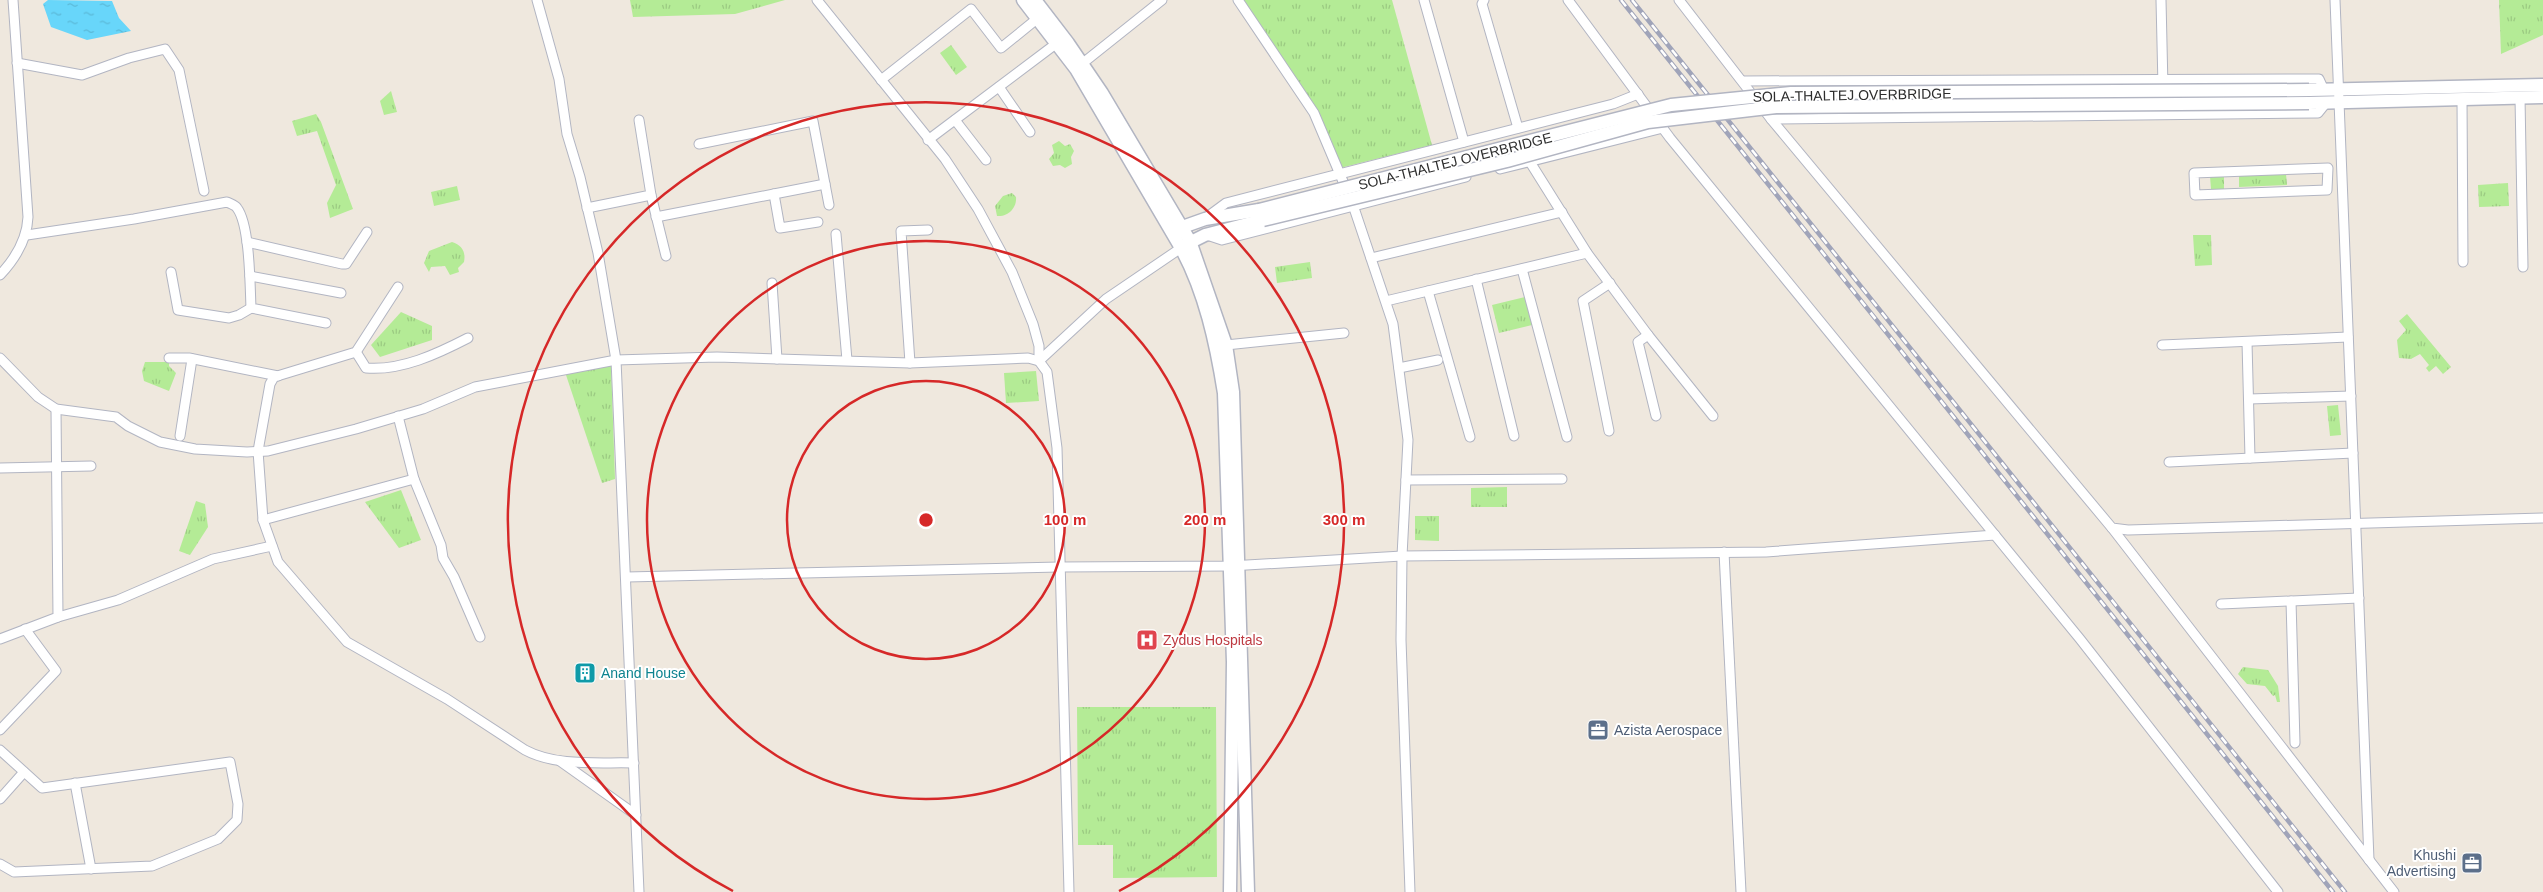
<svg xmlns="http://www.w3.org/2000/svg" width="2543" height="892" font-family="Arial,sans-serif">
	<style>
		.grass { fill: url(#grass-tufts) }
		.water { fill: url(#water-ripples) }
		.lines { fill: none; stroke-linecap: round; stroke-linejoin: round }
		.street-casing { stroke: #b2b5c2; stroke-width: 11 }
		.secondary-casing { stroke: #b2b5c2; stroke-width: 15 }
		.street { stroke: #fff; stroke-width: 9 }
		.secondary { stroke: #fff; stroke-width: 12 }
		.rail-casing { stroke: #a0a4b9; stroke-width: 4.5 }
		.rail { stroke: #fff; stroke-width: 2.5; stroke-dasharray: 8; stroke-linecap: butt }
		.secondary-bridge-casing { stroke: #b2b5c2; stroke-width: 15; stroke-linecap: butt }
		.secondary-bridge { stroke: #fff; stroke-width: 12 }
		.ring { fill: none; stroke: #d62828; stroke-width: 2.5 }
		.labels { text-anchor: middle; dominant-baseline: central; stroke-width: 4; stroke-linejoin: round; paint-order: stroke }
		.street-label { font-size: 14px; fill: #2d2d2d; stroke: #fff }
		.health-label { font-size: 14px; fill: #be3a42; stroke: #fff; text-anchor: start }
		.culture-label { font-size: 14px; fill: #0d838f; stroke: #fff; text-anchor: start }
		.service-label { font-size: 14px; fill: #4e5e75; stroke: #fff; text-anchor: start }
		.centre { fill: #d62828; stroke: #fff; stroke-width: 2.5 }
		.ring-label { font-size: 15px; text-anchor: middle; font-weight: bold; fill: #d62828; stroke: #fff; stroke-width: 4; stroke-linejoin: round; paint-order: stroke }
	</style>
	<defs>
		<pattern id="grass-tufts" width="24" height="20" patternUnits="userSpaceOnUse" patternTransform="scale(1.25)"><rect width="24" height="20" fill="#b4eb96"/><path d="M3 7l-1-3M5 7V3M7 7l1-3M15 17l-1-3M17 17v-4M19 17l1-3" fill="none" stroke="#9bca82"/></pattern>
		<pattern id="water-ripples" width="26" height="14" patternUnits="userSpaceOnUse" patternTransform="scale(1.25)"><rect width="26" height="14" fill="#68d6fa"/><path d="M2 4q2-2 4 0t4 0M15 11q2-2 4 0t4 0" fill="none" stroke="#5ab8d7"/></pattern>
	</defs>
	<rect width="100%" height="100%" fill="#efe8de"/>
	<g class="grass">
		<polygon points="630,0 785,0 735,14 633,17"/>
		<polygon points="1241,0 1392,0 1432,145 1340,168 1316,112"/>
		<polygon points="2499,0 2543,0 2543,35 2501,54"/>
		<polygon points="951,45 967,67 956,75 940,53"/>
		<polygon points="391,91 397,112 384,115 380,101"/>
		<polygon points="316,114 321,122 353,209 330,218 327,203 336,185 317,131 297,136 292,121"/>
		<polygon points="1059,141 1065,146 1070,144 1074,151 1071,157 1072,164 1065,168 1060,165 1053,166 1049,159 1054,153 1052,145"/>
		<polygon points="2286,174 2287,185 2239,187 2239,176"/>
		<polygon points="2224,175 2224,189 2211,189 2210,176"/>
		<polygon points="2508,183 2509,206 2479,207 2478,185"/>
		<polygon points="457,186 460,200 434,206 431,192"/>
		<path d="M 1012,193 L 1016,197 C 1017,208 1008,217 997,216 L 995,206 L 1003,196 Z"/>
		<polygon points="2193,235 2211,235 2212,265 2195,266"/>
		<path d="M 452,242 C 462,245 466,252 464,262 L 458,268 L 459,272 L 450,275 L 445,266 L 431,267 L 429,272 L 424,263 L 429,251 Z"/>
		<polygon points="1310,262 1312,278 1277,283 1275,267"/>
		<polygon points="1525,297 1532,325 1499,333 1492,305"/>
		<polygon points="401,312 432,326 432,340 380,357 371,345"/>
		<polygon points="2407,314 2451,367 2443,374 2436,366 2429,372 2426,368 2429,365 2420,354 2411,359 2399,358 2397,340 2406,330 2399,321"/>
		<polygon points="145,362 169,362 169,366 176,373 169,391 144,381 142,371"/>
		<polygon points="611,364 615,479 602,483 565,372"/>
		<polygon points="1036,371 1039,401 1006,403 1004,373"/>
		<polygon points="2338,405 2341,435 2330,436 2327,406"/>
		<polygon points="1507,487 1507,507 1471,507 1471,488"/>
		<polygon points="401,490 421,540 399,548 365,502"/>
		<polygon points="196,501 205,504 208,527 190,555 179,551"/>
		<polygon points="1415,516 1439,516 1439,541 1415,540"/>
		<polygon points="2243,667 2268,670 2278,686 2280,702 2277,702 2275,695 2273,696 2265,686 2247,684 2238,674"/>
		<polygon points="1077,707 1216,707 1217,877 1113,878 1113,845 1078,845"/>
	</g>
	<polygon class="water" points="48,0 112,1 119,18 131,31 87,40 51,27 43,4"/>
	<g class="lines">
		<g class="street-casing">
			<g id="street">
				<polyline points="537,0 559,79 567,134 580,177 598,253 616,360 639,892"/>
				<polyline points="817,0 945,159 978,209 1012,272 1033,324 1039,346 1039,361"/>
				<polyline points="1238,0 1314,113 1353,205 1393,324 1408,440 1402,556 1401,640 1410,892"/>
				<polyline points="1424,0 1464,142"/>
				<polyline points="1484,0 1482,4 1518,128"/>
				<polyline points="1568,0 1670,138 2080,639 2278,892"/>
				<polyline points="1679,0 1771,119 2112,528 2128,530 2543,518"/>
				<polyline points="2161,0 2163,87"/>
				<polyline points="2335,0 2369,860"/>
				<polyline points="17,63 82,75 129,58 165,49 179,70 204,191"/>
				<polyline points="1083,63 1162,0"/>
				<polyline points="881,80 971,9 1001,48 1038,18"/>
				<polyline points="1743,81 2319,79 2324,90"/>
				<polyline points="999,87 1030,132"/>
				<polyline points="2520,97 2523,267"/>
				<polyline points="2462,99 2463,262"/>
				<polyline points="1771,119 2318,113 2326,103"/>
				<polyline points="955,120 986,160"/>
				<polyline points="928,140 1057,43"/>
				<polyline points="699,144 813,121 829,205"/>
				<polyline points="1530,162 1587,253 1648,335 1638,342 1656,416"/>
				<polygon points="2328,168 2327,190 2195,195 2194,173"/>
				<polyline points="1500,169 1663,128"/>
				<polyline points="651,195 666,256"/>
				<polyline points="587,208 651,195 639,120"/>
				<polyline points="656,217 774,194"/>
				<polyline points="1207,217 1226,203 1613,104 1638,94"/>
				<polyline points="818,222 780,228 774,194 825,184"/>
				<polyline points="836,234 847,360"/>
				<path d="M 27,235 L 134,219 L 227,202 C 231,204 235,205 237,208 C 250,225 250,286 251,308 L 326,323"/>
				<polyline points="1207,235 1222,240 1466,177"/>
				<polyline points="247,242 342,264 346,264 367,232"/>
				<polyline points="1371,258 1562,212"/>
				<polyline points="1522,269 1567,437"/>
				<polyline points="171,272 178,310 229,318 239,315 251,308"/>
				<path d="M 0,275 C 16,258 27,240 28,217 L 13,0"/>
				<polyline points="250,276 341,293"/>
				<polyline points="1476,279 1514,436"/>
				<polyline points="772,283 777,359"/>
				<path d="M 398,287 L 356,352 L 274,377 L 270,384 L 258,451 L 263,520 L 278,562 L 347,642 L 447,699 L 525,750 C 557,767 599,762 634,763"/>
				<polyline points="1428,291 1470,437"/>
				<polyline points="1386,301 1587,253"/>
				<polyline points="1648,335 1713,416"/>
				<polyline points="2247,342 2250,458"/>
				<polyline points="1226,345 1344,333"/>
				<polyline points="2162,345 2348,337"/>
				<path d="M 356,352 L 366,368 C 401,371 437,354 468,338"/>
				<polyline points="0,358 38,397 56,409 116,417 128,426 160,442 195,449 247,452 268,451 356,429 423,409 475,387 616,360 717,357 910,363 1028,358 1039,361 1047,372 1057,448 1069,892"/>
				<polyline points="169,358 189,358 278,376"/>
				<polyline points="1039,361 1106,299 1181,248"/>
				<polyline points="910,363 901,231 928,230"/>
				<polyline points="1399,368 1438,360"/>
				<polyline points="2249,399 2351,396"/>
				<polyline points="398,416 414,479 441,545 443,558 454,577 480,637"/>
				<polyline points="1609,431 1583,301 1610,283"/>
				<polyline points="180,436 192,359"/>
				<polyline points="2169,462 2353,453"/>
				<polyline points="0,468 91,466"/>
				<polyline points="1406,480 1562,479"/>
				<polyline points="263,520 414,479"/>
				<polyline points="2112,528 2394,892"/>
				<polyline points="1724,552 1741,892"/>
				<polyline points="627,577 1059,567 1230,566 1402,556 1766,552 1995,535"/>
				<polyline points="2291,601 2295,743"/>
				<polyline points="2221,604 2359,598"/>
				<polyline points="58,617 118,600 213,559 272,546"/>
				<polyline points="0,639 58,617 56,409"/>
				<polyline points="0,730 56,671 25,629"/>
				<polyline points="0,750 42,788 230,762 238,804 237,820 218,839 152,866 14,872 0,864"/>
				<polyline points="560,761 636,815"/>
				<polyline points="75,783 91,869"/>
				<polyline points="0,799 24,772"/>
			</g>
		</g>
		<g class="secondary-casing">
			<g id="secondary">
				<path d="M 1023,0 L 1076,69 L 1181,248 C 1205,292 1216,343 1224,393 L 1233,662 L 1230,892"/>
				<polyline points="1035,0 1068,43 1102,93 1190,241 1226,345 1233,392 1248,892"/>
				<polyline points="2309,90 2543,85"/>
				<polyline points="2309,103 2543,97"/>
				<polyline points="1174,230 1205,219 1259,210"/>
				<polyline points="1185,245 1205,235 1263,220"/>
			</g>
		</g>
		<use href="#street" class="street"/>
		<use href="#secondary" class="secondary"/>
		<g class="rail-casing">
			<g id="rail">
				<polyline points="1621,0 2333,892"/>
				<polyline points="1632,0 2345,892"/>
			</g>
		</g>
		<use href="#rail" class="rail"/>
		<g class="secondary-bridge-casing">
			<g id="secondary-bridge">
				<polyline points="1259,210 1671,105 1791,93 2309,90"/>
				<polyline points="1263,220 1507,161 1648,122 1776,107 2309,103"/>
			</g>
		</g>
		<use href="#secondary-bridge" class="secondary-bridge"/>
	</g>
	<g class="ring">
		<circle cx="926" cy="520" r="139"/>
		<circle cx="926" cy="520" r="279"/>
		<path d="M733 891A418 418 0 1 1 1119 891"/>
	</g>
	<defs>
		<g id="hospital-square" transform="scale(1.125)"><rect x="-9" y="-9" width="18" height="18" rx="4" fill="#e0444e" stroke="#fff"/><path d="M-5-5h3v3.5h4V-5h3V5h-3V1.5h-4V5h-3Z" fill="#fff"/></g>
		<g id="building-square" transform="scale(1.125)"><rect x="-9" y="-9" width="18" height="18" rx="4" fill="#0f9aa8" stroke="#fff"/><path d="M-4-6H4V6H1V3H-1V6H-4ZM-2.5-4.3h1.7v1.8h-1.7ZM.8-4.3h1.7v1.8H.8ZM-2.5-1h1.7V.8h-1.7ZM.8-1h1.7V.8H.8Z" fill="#fff"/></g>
		<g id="office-square" transform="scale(1.125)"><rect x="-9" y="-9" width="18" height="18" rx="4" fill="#5c6f8a" stroke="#fff"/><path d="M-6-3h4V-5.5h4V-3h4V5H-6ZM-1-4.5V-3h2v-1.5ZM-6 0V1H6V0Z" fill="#fff"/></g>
	</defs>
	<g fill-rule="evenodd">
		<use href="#hospital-square" x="1147" y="640"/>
		<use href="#building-square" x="585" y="673"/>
		<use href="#office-square" x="1598" y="730"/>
		<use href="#office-square" x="2472" y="863"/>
	</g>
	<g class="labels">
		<g class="street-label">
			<text transform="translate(1852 95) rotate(-1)">SOLA-THALTEJ OVERBRIDGE</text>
			<text transform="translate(1455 161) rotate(-14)">SOLA-THALTEJ OVERBRIDGE</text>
		</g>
		<g class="health-label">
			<text x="1163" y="640">Zydus Hospitals</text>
		</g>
		<g class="culture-label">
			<text x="601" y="673">Anand House</text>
		</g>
		<g class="service-label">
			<text x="1614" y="730">Azista Aerospace</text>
			<text x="2456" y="855" text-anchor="end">Khushi<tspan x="2456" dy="16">Advertising</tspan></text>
		</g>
	</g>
	<circle cx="926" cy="520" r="8" class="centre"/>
	<g class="ring-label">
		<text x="1065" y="525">100 m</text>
		<text x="1205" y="525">200 m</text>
		<text x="1344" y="525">300 m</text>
	</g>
</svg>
